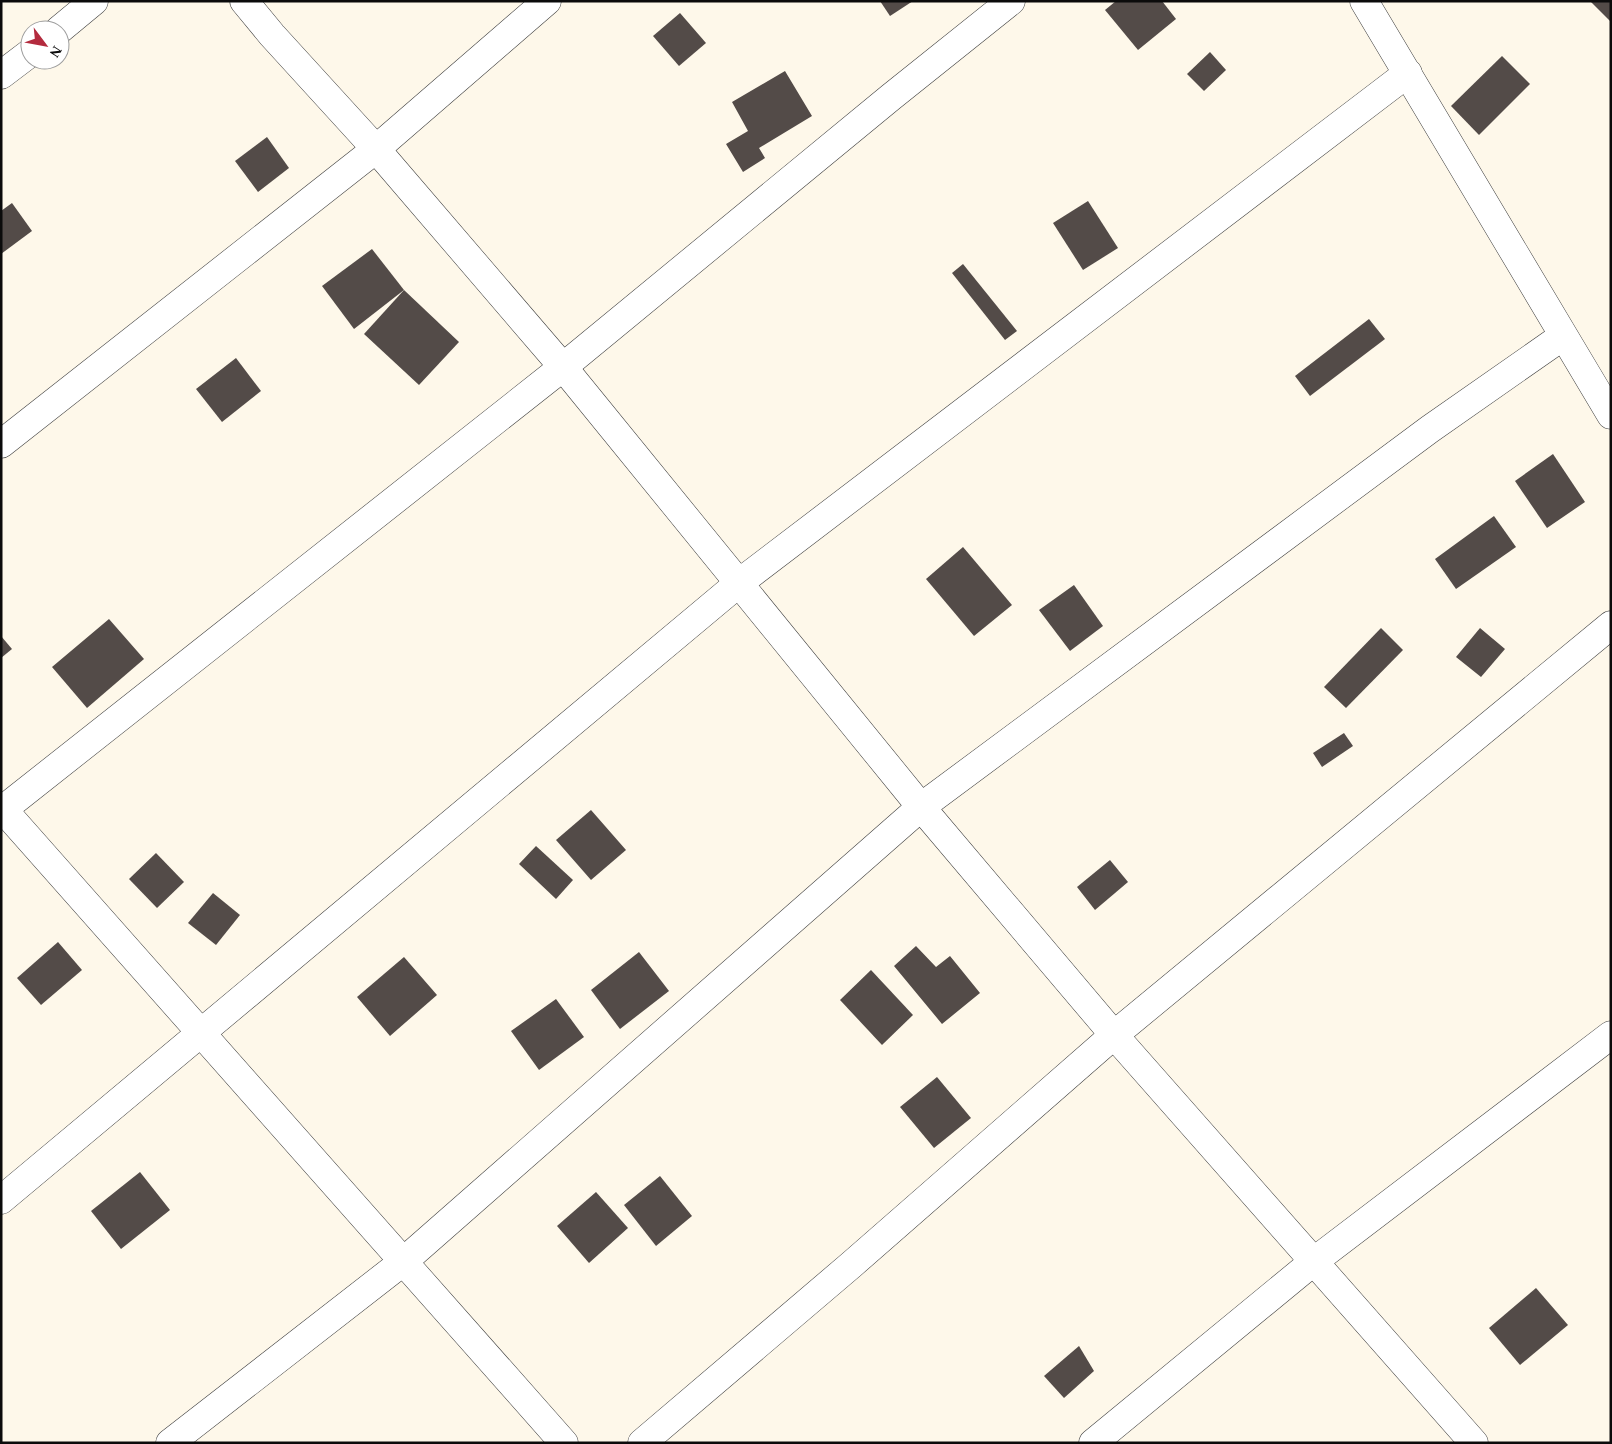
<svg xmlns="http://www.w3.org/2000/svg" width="1612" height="1444" font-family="'Times New Roman',serif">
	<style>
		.building { fill: #534b48 }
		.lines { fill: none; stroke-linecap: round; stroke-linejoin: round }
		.minor-casing { stroke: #3e3e3e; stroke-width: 29 }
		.tertiary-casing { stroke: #3e3e3e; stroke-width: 29 }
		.minor { stroke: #fff; stroke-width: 28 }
		.tertiary { stroke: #fff; stroke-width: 28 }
	</style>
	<rect width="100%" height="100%" fill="#fef8ea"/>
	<g class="building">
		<polygon points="880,1 913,1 890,16"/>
		<polygon points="1116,1 1162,1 1176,19 1138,50 1105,10"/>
		<polygon points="1590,1 1611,1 1611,22"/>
		<polygon points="680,13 706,43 679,66 653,36"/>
		<polygon points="1210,52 1226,70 1204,91 1187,74"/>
		<polygon points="1502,56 1530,84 1479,135 1451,106"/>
		<polygon points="785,71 812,116 759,148 765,158 743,172 726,144 748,131 732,102"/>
		<polygon points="267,137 289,168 258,192 235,161"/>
		<polygon points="1088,201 1118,248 1083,270 1053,223"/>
		<polygon points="12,203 32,231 1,254 1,211"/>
		<polygon points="372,249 404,290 354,329 322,286"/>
		<polygon points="963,264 1017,331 1005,340 952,273"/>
		<polygon points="404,290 459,342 419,385 364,334"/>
		<polygon points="1369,319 1385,339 1310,396 1295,376"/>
		<polygon points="236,358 261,391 222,422 196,389"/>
		<polygon points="1553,454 1585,502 1547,528 1515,481"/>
		<polygon points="1494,516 1516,547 1456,589 1435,559"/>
		<polygon points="963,547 1012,605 974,636 926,579"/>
		<polygon points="1074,585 1103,626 1070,651 1039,610"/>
		<polygon points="109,619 144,659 87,708 52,667"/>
		<polygon points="1381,628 1403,650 1346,708 1324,687"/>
		<polygon points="1480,628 1505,649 1481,677 1456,657"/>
		<polygon points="1,636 12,649 1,658"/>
		<polygon points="1344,733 1353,746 1322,767 1313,753"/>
		<polygon points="591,810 626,850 591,880 556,840"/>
		<polygon points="536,846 573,880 556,899 519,864"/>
		<polygon points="156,853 184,882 157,908 129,879"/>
		<polygon points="1110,860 1128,882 1095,910 1077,887"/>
		<polygon points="213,893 240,915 216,945 188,923"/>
		<polygon points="58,942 82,970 41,1005 17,978"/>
		<polygon points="916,946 936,967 950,956 980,993 942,1024 894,966"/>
		<polygon points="639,952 669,991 620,1029 591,990"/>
		<polygon points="404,957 437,995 390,1036 357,997"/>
		<polygon points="871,970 913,1015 882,1045 840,1000"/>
		<polygon points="556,999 584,1037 539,1070 511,1031"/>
		<polygon points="937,1077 971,1118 934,1148 900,1107"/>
		<polygon points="140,1172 170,1210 121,1249 91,1211"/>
		<polygon points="660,1176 692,1216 656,1246 624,1205"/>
		<polygon points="596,1192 628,1228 589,1263 557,1226"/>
		<polygon points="1536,1288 1568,1325 1520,1365 1489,1328"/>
		<polygon points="1079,1346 1094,1371 1064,1398 1044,1376"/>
	</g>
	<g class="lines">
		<g class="minor-casing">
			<g id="minor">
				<polyline points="244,1 272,35 376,149 563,367 921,807 1114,1035 1474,1443"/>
				<polyline points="59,30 94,1"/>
				<polyline points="1,75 30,53"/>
				<polyline points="1,444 376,149 547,1"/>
				<polyline points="1,807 564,1443"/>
				<polyline points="1,811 563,367 891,97 1011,1"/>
				<polyline points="1,1200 739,583 1408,73"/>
				<polyline points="170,1443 404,1261 921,807 1430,429 1563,336"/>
				<polyline points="642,1443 851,1265 1114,1035 1611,625"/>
				<polyline points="1093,1443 1313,1262 1611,1035"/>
			</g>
		</g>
		<g class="tertiary-casing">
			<polyline id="tertiary" points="1364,1 1611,415"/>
		</g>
		<use href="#minor" class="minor"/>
		<use href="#tertiary" class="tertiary"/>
	</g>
	<rect width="1612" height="1444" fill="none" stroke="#0b0b0b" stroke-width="5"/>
	<g transform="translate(45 45) rotate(122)"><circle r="24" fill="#ffffff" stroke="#9d9d9d"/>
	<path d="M0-4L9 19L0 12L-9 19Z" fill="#b32b3e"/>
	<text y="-8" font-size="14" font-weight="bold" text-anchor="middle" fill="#0b0b0b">N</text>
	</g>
</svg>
